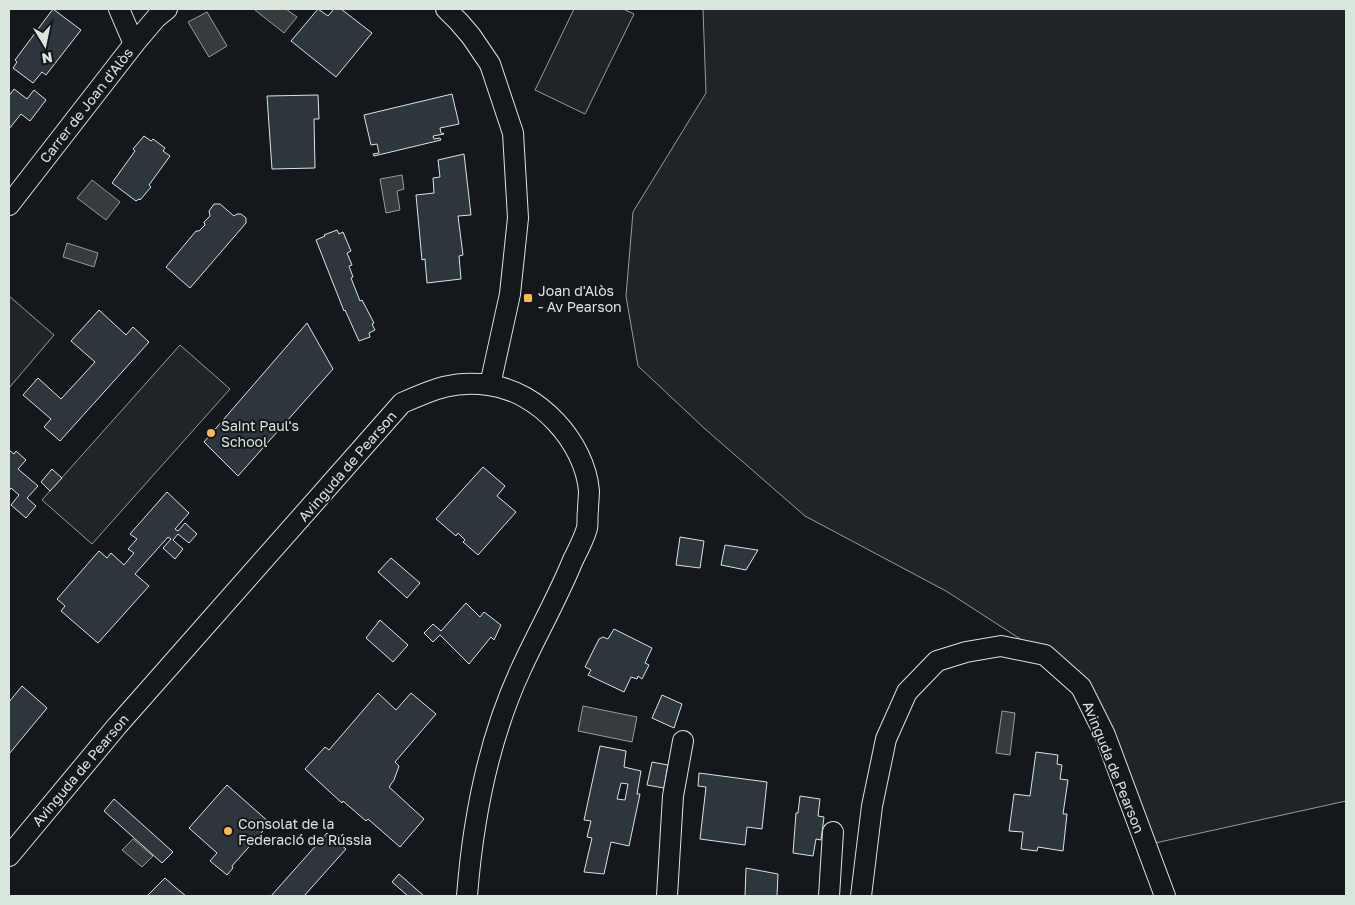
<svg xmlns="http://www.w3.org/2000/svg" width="1355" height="905" font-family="'Golos Text',sans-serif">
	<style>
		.green { fill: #202428; stroke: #939e99 }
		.water { fill: #363b3e; stroke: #939e99 }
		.building { fill: #2c363c; stroke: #d8e6dc; fill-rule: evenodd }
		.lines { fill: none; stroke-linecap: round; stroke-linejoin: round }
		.street-casing { stroke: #d8e6dc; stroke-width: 22 }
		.street { stroke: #14181c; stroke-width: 20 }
		.poi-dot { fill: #ffb74d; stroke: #14181c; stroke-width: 2 }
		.labels { text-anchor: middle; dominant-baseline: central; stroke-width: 4; stroke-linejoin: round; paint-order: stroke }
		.street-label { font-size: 14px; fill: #d8e6dc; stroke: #14181c }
		.poi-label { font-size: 14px; fill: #d8e6dc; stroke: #14181c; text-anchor: start }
	</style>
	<rect width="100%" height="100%" fill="#14181c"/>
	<g class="green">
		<polygon points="574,9 623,9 634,14 585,114 535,90"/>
		<polygon points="703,9 1346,9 1346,801 1146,845 1105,735 1045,655 946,591 805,516 704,428 638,366 626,296 633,212 706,93"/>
		<polygon points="9,296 54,335 9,388"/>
		<polygon points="180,345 230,389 92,544 42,500"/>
	</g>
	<g class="water">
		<polygon points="256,9 286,9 297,17 284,33 255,10"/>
		<polygon points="207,12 227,46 209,57 188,22"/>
		<polygon points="402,175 404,189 397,191 400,210 386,213 380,179"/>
		<polygon points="92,180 120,202 106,220 77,198"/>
		<polygon points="67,243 98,253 94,267 63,257"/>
		<polygon points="583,706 637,717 632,742 578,731"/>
		<polygon points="1002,711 1015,713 1010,755 996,753"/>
		<polygon points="133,839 153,856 142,867 122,850"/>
	</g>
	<g class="building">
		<polygon points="53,9 81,30 46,75 42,72 33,83 13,68 17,62 15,60"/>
		<polygon points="318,9 328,16 334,9 341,9 372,33 336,77 291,41"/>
		<polygon points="14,89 27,99 34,90 46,100 30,121 21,114 9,129 9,96"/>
		<polygon points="452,94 459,124 440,128 441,133 444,134 433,136 434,139 440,138 441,140 374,156 373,154 379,153 377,144 371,145 364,115"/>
		<polygon points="318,95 319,119 314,119 315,168 272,169 267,96"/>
		<polygon points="144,136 151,141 153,139 165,148 163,151 170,156 149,185 151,187 140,200 139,199 136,201 112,183 135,151 133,149"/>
		<polygon points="464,154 471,215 458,216 463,255 459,256 461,279 427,283 425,259 422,260 416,195 434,193 433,178 440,177 438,160"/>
		<polygon points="214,204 220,204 234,216 237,214 241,214 246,218 246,223 190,288 166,267 196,231 199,231 205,225 204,222 210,216 209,211"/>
		<polygon points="337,230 339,234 343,232 351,251 347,253 352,265 349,266 353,277 351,278 360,301 362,300 374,323 372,324 375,330 369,333 370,337 359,341 345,310 344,311 316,240 325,236 324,235"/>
		<polygon points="99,310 126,335 133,327 149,342 60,441 44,427 51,419 23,395 38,378 61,399 95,362 71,341"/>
		<polygon points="307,323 333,369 238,476 204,442"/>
		<polygon points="9,450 14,454 16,451 26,460 18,469 38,486 27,498 36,506 26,518 11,505 19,495 11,488 9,491"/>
		<polygon points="483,467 505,486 497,496 516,512 478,555 463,542 465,540 458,533 456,536 436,519"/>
		<polygon points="52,469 62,478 50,491 41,482"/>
		<polygon points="167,492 189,513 175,529 178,531 185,523 197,534 189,543 178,534 173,540 183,549 175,559 163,548 171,539 168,537 135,574 149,586 98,643 61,611 65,606 57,599 99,551 107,558 111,553 124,565 134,553 128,549 137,539 130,534"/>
		<polygon points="680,537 704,541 700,568 676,565"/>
		<polygon points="725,545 757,550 758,550 746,570 721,565"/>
		<polygon points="391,558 420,583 407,598 378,572"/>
		<polygon points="466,603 480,617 484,612 501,625 494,640 491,637 469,664 440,635 433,642 424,633 433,624 441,631"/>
		<polygon points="380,620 408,645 393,662 366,638"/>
		<polygon points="614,629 652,648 645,663 649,665 642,679 638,676 637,679 631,677 624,692 588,675 591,670 585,667 599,639 603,637 608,639"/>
		<polygon points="22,686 47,708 9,754 9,702"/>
		<polygon points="378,693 396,710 411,693 436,714 395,762 399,766 394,780 389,787 424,819 400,847 368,819 366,821 343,801 342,803 305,769 325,747 329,750"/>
		<polygon points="662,695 682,704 674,728 652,718"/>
		<path d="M 600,746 L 626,751 L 624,767 L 641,771 L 637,794 L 640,794 L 629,846 L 611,842 L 604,874 L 584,872 L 592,838 L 587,837 L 591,821 L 584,820 ZM 621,783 L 628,784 L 625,800 L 617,799 Z"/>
		<polygon points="1036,752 1058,755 1057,764 1062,765 1060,779 1068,780 1063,814 1067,814 1063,851 1038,847 1037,851 1021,849 1023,832 1009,831 1014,794 1030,796"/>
		<polygon points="652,762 668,765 664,788 647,785"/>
		<polygon points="699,773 767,782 762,829 747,827 745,845 700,839 706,787 698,786"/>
		<polygon points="227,785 270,823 232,866 233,868 227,875 210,861 217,853 189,828"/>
		<polygon points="800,796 820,799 818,816 824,817 821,840 816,839 813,856 793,853 796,813 798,813"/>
		<polygon points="114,799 173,852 162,863 104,811"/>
		<polygon points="327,833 346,849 304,896 271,896"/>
		<polygon points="746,868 778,874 777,896 745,896"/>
		<polygon points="399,874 424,896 408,896 392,882"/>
		<polygon points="165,878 175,887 186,896 147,896"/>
	</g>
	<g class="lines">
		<g class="street-casing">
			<g id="street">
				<polyline points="119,9 134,44"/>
				<polyline points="446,9 459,22 471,36 490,64 513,133 518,218 510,294 490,385"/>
				<polyline points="9,205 134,44 156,18 167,9"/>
				<path d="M 9,856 L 117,726 L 402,403 C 434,389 454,380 489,385 C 538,391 585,442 589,491 C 589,497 588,503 588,510 C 587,516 588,523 587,528 C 584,539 578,550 573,560 C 558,597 538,632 521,669 C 488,740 473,819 467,896"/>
				<polyline points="667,896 673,796 683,741"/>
				<polyline points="829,896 833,832"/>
				<polyline points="861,896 872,806 886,739 907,692 937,661 966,652 1001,646 1045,655 1081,687 1105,735 1165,896"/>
			</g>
		</g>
		<use href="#street" class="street"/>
	</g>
	<g class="poi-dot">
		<rect x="523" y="293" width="10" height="10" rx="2.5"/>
		<circle cx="211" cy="433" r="5"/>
		<circle cx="228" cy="831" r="5"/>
	</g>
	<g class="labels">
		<g class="street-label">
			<text transform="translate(86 105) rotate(-52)">Carrer de Joan d'Alòs</text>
			<text transform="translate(347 466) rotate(-49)">Avinguda de Pearson</text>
			<text transform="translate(1114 767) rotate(68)">Avinguda de Pearson</text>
			<text transform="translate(80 770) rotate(-50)">Avinguda de Pearson</text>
		</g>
		<g class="poi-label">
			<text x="538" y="290">Joan d'Alòs<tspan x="538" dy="16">- Av Pearson</tspan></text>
			<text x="221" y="425">Saint Paul's<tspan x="221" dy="16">School</tspan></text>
			<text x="238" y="823">Consolat de la<tspan x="238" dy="16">Federació de Rússia</tspan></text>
		</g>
	</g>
	<rect width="1355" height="905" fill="none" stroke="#d8e6dc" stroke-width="20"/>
	<g transform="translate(45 45) rotate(170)" stroke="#14181c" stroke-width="4" paint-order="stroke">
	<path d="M0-4L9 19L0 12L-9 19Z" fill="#d8e6dc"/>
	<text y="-8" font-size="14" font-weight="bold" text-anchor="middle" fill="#d8e6dc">N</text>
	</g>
</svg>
